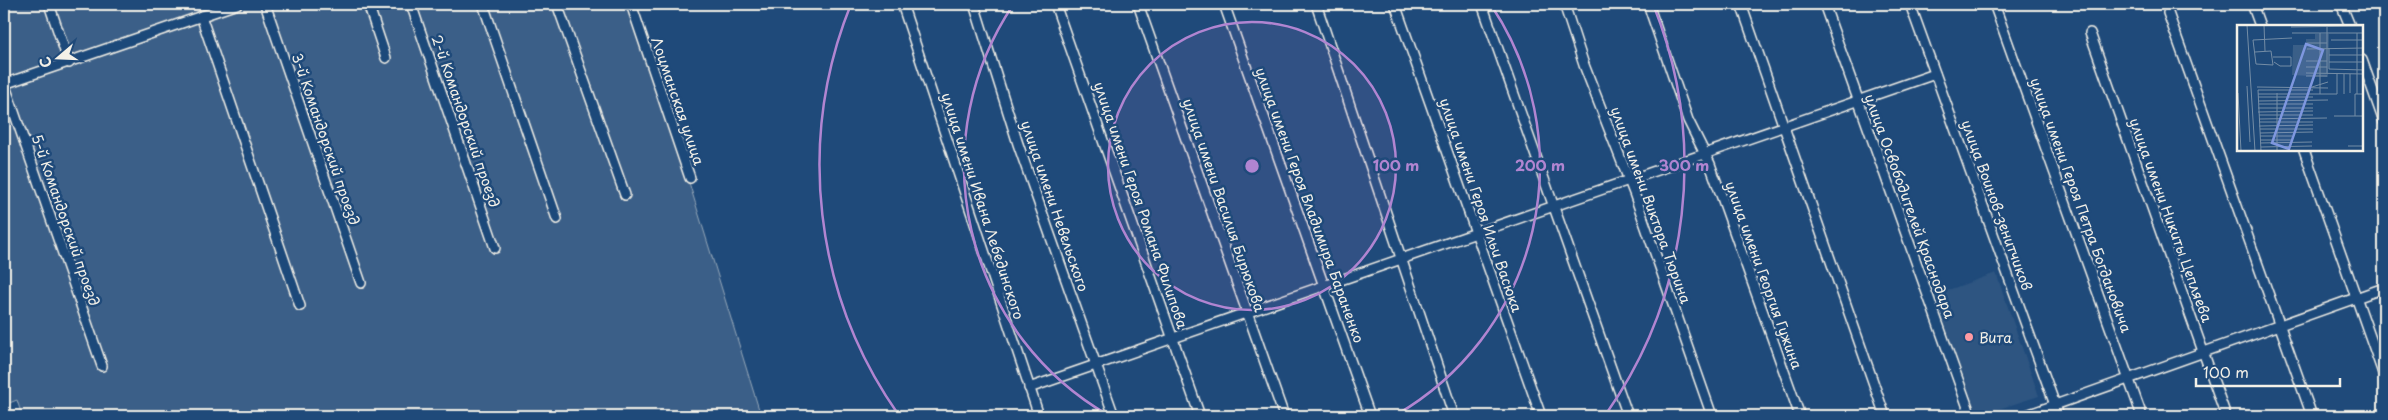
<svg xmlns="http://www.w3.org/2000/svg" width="2388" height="420" font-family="'Playpen Sans',sans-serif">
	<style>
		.built { fill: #2d5581 }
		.green { fill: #3a5f88; stroke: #97a8b8 }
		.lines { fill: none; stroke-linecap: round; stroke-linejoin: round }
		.street-casing { stroke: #f4f1e8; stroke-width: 12 }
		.street { stroke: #1f4a7a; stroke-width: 9 }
		.ring { fill: none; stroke: #b185d1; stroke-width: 2.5 }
		.poi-dot { fill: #ff9aa2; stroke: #1f4a7a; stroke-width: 2 }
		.labels { text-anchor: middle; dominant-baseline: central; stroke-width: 5; stroke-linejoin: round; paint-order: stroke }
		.street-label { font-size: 14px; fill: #f4f1e8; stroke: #1f4a7a }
		.poi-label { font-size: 14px; fill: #f4f1e8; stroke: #1f4a7a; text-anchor: start }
		.inset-road { fill: none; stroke: #748da6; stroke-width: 1 }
		.view { fill: #7e97df; fill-opacity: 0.15; stroke: #7e97df; stroke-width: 2.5 }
		.inset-edge { fill: none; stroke: #f4f1e8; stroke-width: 2.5 }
		.centre { fill: #b185d1; stroke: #1f4a7a; stroke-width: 2.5 }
		.ring-label { font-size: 15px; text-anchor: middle; font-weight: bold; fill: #b185d1; stroke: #1f4a7a; stroke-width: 5; stroke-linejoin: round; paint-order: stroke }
	</style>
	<rect width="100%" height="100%" fill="#1f4a7a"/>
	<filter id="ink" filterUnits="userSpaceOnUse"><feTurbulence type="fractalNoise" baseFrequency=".02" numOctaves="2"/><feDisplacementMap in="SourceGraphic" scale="10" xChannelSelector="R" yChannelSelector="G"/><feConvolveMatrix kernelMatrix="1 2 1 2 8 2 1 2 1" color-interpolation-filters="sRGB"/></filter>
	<g filter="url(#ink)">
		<polygon class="built" points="1996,273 2039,396 1977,416 1934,295"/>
		<polygon class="green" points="4,4 634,4 761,416 22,416 17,400 4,405"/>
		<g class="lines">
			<g class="street-casing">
				<g id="street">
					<polyline points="49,4 69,63"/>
					<polyline points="265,4 361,283"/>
					<polyline points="368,4 386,58"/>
					<polyline points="411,4 495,248"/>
					<polyline points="483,4 557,219"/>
					<polyline points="557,4 625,195"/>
					<polyline points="631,4 690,178"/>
					<polyline points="902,4 1039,416"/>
					<polyline points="974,4 1018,144 1114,416"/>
					<polyline points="1055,4 1200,416"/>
					<polyline points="1138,4 1284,416"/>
					<polyline points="1224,4 1370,416"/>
					<polyline points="1316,4 1454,416"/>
					<polyline points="1395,4 1541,416"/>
					<polyline points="1482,4 1628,416"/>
					<polyline points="1564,4 1584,65 1634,193 1712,416"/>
					<polyline points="1648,4 1688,120 1710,164 1800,416"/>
					<polyline points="1741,4 1885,416"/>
					<polyline points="1824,4 1971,416"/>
					<polyline points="1910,4 2059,416"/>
					<polyline points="1994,4 2142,416"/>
					<polyline points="2252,4 2260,26"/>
					<polyline points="2341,4 2350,26"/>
					<polyline points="2168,13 2312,416"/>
					<polyline points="201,16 300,306"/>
					<polyline points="2090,33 2226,416"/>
					<polyline points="2362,60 2384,122"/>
					<polyline points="4,83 102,366"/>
					<polyline points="4,84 237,4"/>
					<polyline points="2304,150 2384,376"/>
					<polyline points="1029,388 1935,74"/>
					<polyline points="2024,416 2384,288"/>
				</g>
			</g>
			<use href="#street" class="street"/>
		</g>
	</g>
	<circle cx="1252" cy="166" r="144" fill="#b185d1" fill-opacity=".12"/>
	<g class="ring">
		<circle cx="1252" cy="166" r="144"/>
		<path d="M1108 415A288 288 0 0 1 1013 5M1491 5A288 288 0 0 1 1396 415"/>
		<path d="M898 414A432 432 0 0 1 851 4M1653 4A432 432 0 0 1 1606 414"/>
	</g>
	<circle class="poi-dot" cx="1969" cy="337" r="5"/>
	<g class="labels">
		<g class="street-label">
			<text transform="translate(678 101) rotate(71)">Лоцманская улица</text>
			<text transform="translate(466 121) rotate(71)">2-й Командорский проезд</text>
			<text transform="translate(326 139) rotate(71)">3-й Командорский проезд</text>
			<text transform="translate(1141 205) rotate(71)">улица имени Героя Романа Филипова</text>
			<text transform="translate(1224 205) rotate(71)">улица имени Василия Бирюкова</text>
			<text transform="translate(1310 205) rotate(70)">улица имени Героя Владимира Бараненко</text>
			<text transform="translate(1481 205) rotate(71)">улица имени Героя Ильи Васюка</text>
			<text transform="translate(1651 205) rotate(70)">улица имени Виктора Тюрина</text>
			<text transform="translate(1997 205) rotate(70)">улица Воинов-зенитчиков</text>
			<text transform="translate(2081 205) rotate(70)">улица имени Героя Петра Богдановича</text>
			<text transform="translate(983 206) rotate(72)">улица имени Ивана Лебединского</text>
			<text transform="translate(1055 206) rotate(71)">улица имени Невельского</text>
			<text transform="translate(1910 206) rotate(70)">улица Освободителей Краснодара</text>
			<text transform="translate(66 220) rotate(71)">5-й Командорский проезд</text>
			<text transform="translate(2171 220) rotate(70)">улица имени Никиты Цепляева</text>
			<text transform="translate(1764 275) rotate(70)">улица имени Георгия Гужина</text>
		</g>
		<g class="poi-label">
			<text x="1979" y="337">Вита</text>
		</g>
	</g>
	<g transform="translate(2237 25)">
		<rect width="126" height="126" fill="#1f4a7a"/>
		<path d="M 78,9 L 92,9 L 91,52 L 55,50 L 56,20 L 69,20 L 69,14 L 78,14 Z" fill="#3a5f88"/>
		<path class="inset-road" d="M 10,0 L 18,126M 27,0 L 28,26M 54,2 L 127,1M 90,2 L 90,48M 55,8 L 127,8M 83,8 L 83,69M 16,15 L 19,39 L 36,40 L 34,26 L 18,27M 16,15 L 55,13M 94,15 L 127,15M 70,18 L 90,18M 70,24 L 127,23M 92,30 L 127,30M 36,32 L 54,32 L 54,41 L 43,41 L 37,37M 69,36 L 90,36M 92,37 L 127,37M 69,42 L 90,42M 92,44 L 127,45M 92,44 L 92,23M 69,48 L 127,49M 107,49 L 107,69M 113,49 L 113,68M 69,51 L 90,51M 10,61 L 13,117M 20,62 L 91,63M 75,62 L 91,57M 1,68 L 4,126M 40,68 L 40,126M 21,69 L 100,69 L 100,49M 120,69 L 120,8M 21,72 L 76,72M 21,76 L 91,75M 22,79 L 76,79M 21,83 L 76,83M 21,87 L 76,86M 22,90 L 76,90M 97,91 L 127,91M 118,91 L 118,69 L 127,69M 22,94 L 90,93M 22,97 L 76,97M 22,101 L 76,100M 23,104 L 76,104M 23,108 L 76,107M 23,111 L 55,111M 23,115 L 55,115M 23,118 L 75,117M 111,121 L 127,121M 24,122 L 75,121M 24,126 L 21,65 L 76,65"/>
		<path class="view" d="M 69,19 L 86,25 L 52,124 L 35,118 Z"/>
		<rect width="126" height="126" class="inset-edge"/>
	</g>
	<circle cx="1252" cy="166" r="8" class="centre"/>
	<g class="ring-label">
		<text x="1396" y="171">100 m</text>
		<text x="1540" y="171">200 m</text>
		<text x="1684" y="171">300 m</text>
	</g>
	<rect width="2388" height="420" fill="none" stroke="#1f4a7a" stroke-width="20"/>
	<rect x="10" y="10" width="2368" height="400" fill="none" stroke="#f4f1e8" stroke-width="2" filter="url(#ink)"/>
	<g transform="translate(58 58) rotate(251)" stroke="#1f4a7a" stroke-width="4" paint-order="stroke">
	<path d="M0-4L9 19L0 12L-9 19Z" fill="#f4f1e8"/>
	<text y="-8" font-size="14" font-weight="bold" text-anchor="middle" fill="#f4f1e8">С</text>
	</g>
	<path d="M2196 378v8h144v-8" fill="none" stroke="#f4f1e8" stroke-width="2.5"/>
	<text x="2203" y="378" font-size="15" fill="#f4f1e8" stroke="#1f4a7a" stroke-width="4" paint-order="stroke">100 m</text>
</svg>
